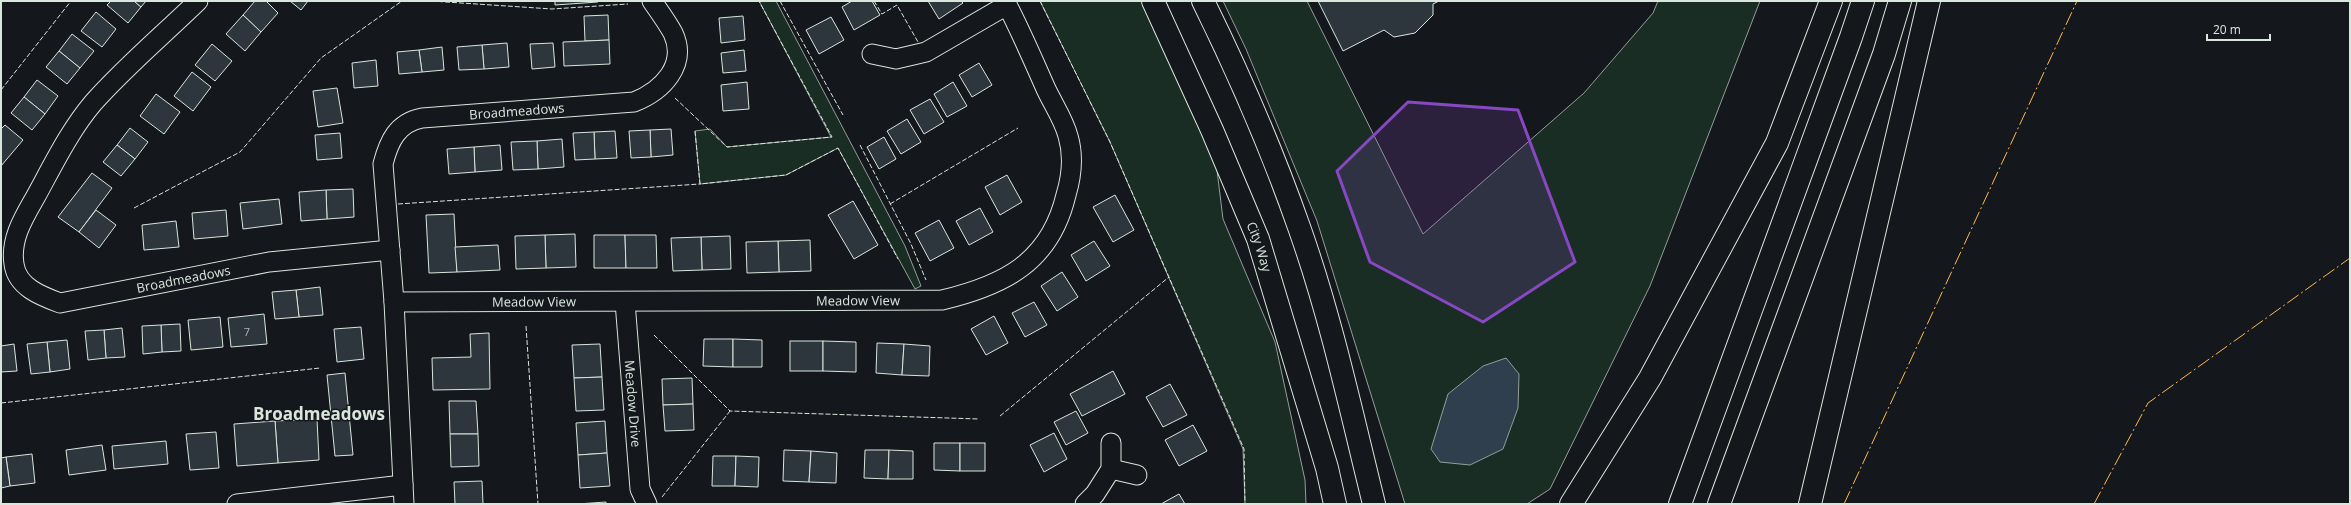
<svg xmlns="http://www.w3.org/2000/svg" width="2351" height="505" font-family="'Open Sans',sans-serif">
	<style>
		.green { fill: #1a2d24; stroke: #939e99 }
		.water { fill: #2f3f4d; stroke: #939e99 }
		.building { fill: #2c363c; stroke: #d8e6dc }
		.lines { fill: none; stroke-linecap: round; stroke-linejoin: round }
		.minor-casing { stroke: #d8e6dc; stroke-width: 21 }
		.secondary-casing { stroke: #d8e6dc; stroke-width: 24 }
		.trunk-casing { stroke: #d8e6dc; stroke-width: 24 }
		.minor { stroke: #14181c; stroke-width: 19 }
		.secondary { stroke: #14181c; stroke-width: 22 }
		.trunk { stroke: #14181c; stroke-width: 22 }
		.fence { stroke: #d8e6dc; stroke-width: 1; stroke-dasharray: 5 2; stroke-linecap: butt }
		.power { stroke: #ffb74d; stroke-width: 1; stroke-dasharray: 14 3 2 3; stroke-linecap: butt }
		.marked { fill: #8948c3; fill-opacity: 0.2; stroke: #8948c3; stroke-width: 3; stroke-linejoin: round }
		.labels { text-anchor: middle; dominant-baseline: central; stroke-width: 3; stroke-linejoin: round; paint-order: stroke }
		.number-label { font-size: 11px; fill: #adbab4 }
		.street-label { font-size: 13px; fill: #d8e6dc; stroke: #14181c }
		.district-label { font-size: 17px; font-weight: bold; fill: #d8e6dc; stroke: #14181c }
	</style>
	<rect width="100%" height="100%" fill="#14181c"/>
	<g class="green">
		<polygon points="759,1 776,1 905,246 921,286 915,289 838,148 786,175 700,184 695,131 710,129 727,147 831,137"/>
		<polygon points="1040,1 1153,1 1212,130 1223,219 1275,342 1305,480 1306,504 1245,504 1243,449 1110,142"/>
		<polygon points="1223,1 1307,1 1423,234 1584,93 1653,13 1658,1 1760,1 1650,286 1550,489 1527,504 1405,504 1317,221 1246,49"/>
	</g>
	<polygon class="water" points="1506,358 1519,374 1518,408 1503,449 1470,465 1440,462 1431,449 1448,394 1483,366"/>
	<g class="building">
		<polygon points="111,1 134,1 141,7 128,23 107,5"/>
		<polygon points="134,1 146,1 141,7"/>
		<polygon points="255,1 266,1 278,13 261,32 243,15"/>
		<polygon points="290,1 308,1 301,10"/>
		<polygon points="555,1 597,1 598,2 555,5"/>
		<polygon points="852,1 872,1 880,15 854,30 842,7"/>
		<polygon points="928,1 961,1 963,3 939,19"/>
		<polygon points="1318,1 1439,1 1433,4 1433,15 1415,33 1394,37 1384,30 1343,51"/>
		<polygon points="96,12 116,29 102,47 81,31"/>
		<polygon points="243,15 261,32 245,51 226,34"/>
		<polygon points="608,15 609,40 585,41 584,16"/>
		<polygon points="743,16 745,40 721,43 719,18"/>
		<polygon points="831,17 844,40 819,54 806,30"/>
		<polygon points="72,34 94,51 80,68 59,51"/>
		<polygon points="609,40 610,64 564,66 563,42"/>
		<polygon points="507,43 509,67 484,69 482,45"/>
		<polygon points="553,43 555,67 532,69 530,44"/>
		<polygon points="212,44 232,61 215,81 195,65"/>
		<polygon points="482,45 484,69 459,70 457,47"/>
		<polygon points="442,47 444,70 422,72 419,50"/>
		<polygon points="419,50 422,72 399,74 397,52"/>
		<polygon points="744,50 746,71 723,73 721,53"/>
		<polygon points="59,51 80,68 67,84 46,67"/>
		<polygon points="376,60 378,86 354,88 352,63"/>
		<polygon points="979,63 992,85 972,97 959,75"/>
		<polygon points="192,72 211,87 193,111 174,96"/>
		<polygon points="37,80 58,96 45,114 24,97"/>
		<polygon points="747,82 749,109 723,111 721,85"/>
		<polygon points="953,82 967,106 947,117 934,94"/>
		<polygon points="337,88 343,123 318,127 313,91"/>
		<polygon points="156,94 180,112 164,134 140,116"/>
		<polygon points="24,97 45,114 32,130 11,113"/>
		<polygon points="930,99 944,122 924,134 910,110"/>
		<polygon points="907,119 921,142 901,154 887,131"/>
		<polygon points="5,125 23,140 1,166 1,129"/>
		<polygon points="130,128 148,142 135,159 117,145"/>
		<polygon points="671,129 673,155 651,157 650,130"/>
		<polygon points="650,130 651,157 631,158 629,131"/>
		<polygon points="615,131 617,158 595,159 594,132"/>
		<polygon points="594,132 595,159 575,160 573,133"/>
		<polygon points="340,133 342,158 317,160 315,135"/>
		<polygon points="884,137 896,159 879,169 867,147"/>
		<polygon points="562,139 564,167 538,169 537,141"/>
		<polygon points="537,141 538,169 513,170 511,142"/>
		<polygon points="117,145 135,159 121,176 103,162"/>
		<polygon points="500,145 502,170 475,172 474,147"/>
		<polygon points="474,147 475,172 449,174 447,149"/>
		<polygon points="92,173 112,188 79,232 58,217"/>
		<polygon points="1007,175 1022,202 1000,215 985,187"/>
		<polygon points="353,189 354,217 327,219 326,190"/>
		<polygon points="326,190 327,219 301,221 299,192"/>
		<polygon points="1115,195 1134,230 1113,242 1093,207"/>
		<polygon points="279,199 282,224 243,229 240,203"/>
		<polygon points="853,201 878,245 854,259 828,215"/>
		<polygon points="980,208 993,232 969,245 956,221"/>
		<polygon points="96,210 116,225 99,248 79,232"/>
		<polygon points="226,210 228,236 194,239 192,213"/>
		<polygon points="454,214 457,272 429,273 426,215"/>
		<polygon points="939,220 954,248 930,261 915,233"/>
		<polygon points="176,221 179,247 144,250 142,225"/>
		<polygon points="575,234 576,267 546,268 545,235"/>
		<polygon points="545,235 546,268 516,269 515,236"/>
		<polygon points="594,235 625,235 626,268 594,268"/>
		<polygon points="625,235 656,235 657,268 626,268"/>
		<polygon points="730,236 731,269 702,270 701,237"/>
		<polygon points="701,237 702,270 673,271 671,238"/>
		<polygon points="810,240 811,271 779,272 778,241"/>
		<polygon points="778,241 779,272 747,273 746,242"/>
		<polygon points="1094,241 1110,266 1086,281 1071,255"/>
		<polygon points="498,245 500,270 457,272 455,247"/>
		<polygon points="1062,272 1078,297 1057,311 1041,286"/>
		<polygon points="320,287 323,315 299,317 296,290"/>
		<polygon points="296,290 299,317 275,319 272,292"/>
		<polygon points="1034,302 1047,325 1025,337 1012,313"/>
		<polygon points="264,314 267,344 231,347 228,318"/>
		<polygon points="994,316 1008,343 986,355 971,329"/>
		<polygon points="220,317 223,347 191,350 188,320"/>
		<polygon points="180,324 181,351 162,352 161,325"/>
		<polygon points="161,325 162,352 143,354 142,326"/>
		<polygon points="361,327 364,359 337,362 334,329"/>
		<polygon points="122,328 125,357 106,358 104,330"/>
		<polygon points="104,330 106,358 88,360 85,331"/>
		<polygon points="489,333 490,389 433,390 432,358 471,357 470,334"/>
		<polygon points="704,339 733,339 733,367 703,366"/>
		<polygon points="733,339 762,340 762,367 733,367"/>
		<polygon points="67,340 70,369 50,372 47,342"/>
		<rect x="790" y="341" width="33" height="30"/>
		<polygon points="823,341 856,342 856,372 823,371"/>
		<polygon points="47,342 50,372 31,374 27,344"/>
		<polygon points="877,343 904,344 902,375 876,373"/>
		<polygon points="14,344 17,371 1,372 1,346"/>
		<polygon points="600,344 602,377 574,378 572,345"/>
		<polygon points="904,344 930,346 929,376 902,375"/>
		<polygon points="1113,371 1125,394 1082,416 1070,394"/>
		<polygon points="345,373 353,455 335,456 327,375"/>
		<polygon points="602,377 604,410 576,411 574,378"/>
		<polygon points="692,378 693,404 663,405 662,379"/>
		<polygon points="1170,384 1187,415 1163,427 1146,397"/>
		<polygon points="449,401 476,401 478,434 450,434"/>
		<polygon points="693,404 694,430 665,431 663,405"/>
		<polygon points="1076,411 1088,433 1066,445 1054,422"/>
		<polygon points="317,419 319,460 278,463 275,421"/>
		<polygon points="275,421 278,463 237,466 234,424"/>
		<polygon points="605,421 607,453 578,455 576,423"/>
		<polygon points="1193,425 1207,451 1179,466 1165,440"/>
		<polygon points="216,432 219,468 190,470 186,434"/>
		<polygon points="1054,433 1067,459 1044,472 1030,445"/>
		<polygon points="450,434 478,434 479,466 451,467"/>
		<polygon points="166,441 168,464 114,469 112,446"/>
		<polygon points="934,443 960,443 960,471 934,470"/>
		<rect x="960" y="443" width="25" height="28"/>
		<polygon points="102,445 106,470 69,475 66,450"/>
		<polygon points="784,450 811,451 809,482 783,481"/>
		<polygon points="865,450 889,450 888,479 864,478"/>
		<polygon points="889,450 913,451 913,479 888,479"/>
		<polygon points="811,451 837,453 836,483 809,482"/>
		<polygon points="607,453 610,486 580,488 578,455"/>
		<polygon points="32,454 35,483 10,486 6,457"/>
		<polygon points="713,456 736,456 735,486 712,486"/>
		<polygon points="736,456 759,457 758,487 735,486"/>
		<polygon points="6,457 10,486 1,488 1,458"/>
		<polygon points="482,481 483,504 455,504 454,482"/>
		<polygon points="1179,494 1185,504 1161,504"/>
		<polygon points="606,502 606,504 577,504"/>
	</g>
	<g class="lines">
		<g class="minor-casing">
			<g id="minor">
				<path id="s1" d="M 198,1 C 163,35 125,67 93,103 C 70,130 53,165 36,196 C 24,217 10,239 14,264 C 17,287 41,296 60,303 L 269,262 L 390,250"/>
				<polyline points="872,54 896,59 926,52 1007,5"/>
				<path id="s2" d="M 394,302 L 942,300 C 1005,285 1050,262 1066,195 C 1072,175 1074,156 1068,136 C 1064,120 1053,104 1046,89 C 1033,60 1020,29 1005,1"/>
				<path id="s3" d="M 625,302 L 640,489 L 647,504"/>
				<polyline points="1111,469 1137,475"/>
				<polyline points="237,504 403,485"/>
				<path id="s4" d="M 404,504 L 394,302 L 383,164 C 389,141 397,123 422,118 L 634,102 C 662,91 688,65 673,33 C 667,22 659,11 652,1"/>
				<polyline points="1085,504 1095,494 1111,469 1111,443"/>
			</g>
		</g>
		<g class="secondary-casing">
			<g id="secondary">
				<path id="s5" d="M 1153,1 L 1212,130 L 1258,239 L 1327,468 L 1335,504"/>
				<path d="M 1203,1 C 1239,74 1272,150 1299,227 C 1331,317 1351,411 1374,504"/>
			</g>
		</g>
		<g class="trunk-casing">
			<g id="trunk">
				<polyline points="1571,504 1650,378 1777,143 1831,1"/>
				<polyline points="1680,504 1851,37 1863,1"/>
				<polyline points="1719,504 1884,54 1900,1"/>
				<polyline points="1810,504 1929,1"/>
			</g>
		</g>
		<use href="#minor" class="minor"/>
		<use href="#secondary" class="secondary"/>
		<use href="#trunk" class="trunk"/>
		<g class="fence">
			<polyline points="431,1 552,9 628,4"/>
			<polyline points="780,1 843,115"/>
			<polyline points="874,1 882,14 897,5 918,42"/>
			<polyline points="1040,1 1110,142 1244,449 1245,504"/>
			<polyline points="1,90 71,1"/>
			<polyline points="675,98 727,147 832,137 759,1"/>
			<polyline points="695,131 700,184 786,175 838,148 898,259"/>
			<polyline points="860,145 911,244 926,280"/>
			<polyline points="398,204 700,184"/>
			<polyline points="890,204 1018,128"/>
			<polyline points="134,208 240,152 321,58 402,1"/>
			<polyline points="526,326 538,504"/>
			<polyline points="654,335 730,411 979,419"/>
			<polyline points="1,403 320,368"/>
			<polyline points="1000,416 1169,277"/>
			<polyline points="662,497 730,411"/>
		</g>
		<g class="power">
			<polyline points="1844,504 2077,1"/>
			<polyline points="2094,504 2148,403 2350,258"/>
		</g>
	</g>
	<path class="marked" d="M 1408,102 L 1518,110 L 1575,262 L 1483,322 L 1370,262 L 1337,171 Z"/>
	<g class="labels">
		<g class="number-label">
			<text x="247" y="331">7</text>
		</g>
		<g class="street-label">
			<text stroke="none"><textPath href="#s4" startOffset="500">Broadmeadows</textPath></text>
			<text stroke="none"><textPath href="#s5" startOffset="268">City Way</textPath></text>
			<text stroke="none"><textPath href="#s1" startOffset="518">Broadmeadows</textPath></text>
			<text stroke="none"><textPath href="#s2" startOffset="464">Meadow View</textPath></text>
			<text stroke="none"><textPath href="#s2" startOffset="140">Meadow View</textPath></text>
			<text stroke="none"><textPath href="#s3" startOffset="102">Meadow Drive</textPath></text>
		</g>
		<g class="district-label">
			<text x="319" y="413">Broadmeadows</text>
		</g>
	</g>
	<rect width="2351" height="505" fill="none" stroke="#d8e6dc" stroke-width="4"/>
	<path d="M2207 34v6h63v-6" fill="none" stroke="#d8e6dc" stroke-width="2"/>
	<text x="2213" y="34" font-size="12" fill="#d8e6dc" stroke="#14181c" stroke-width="3" paint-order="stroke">20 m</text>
</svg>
